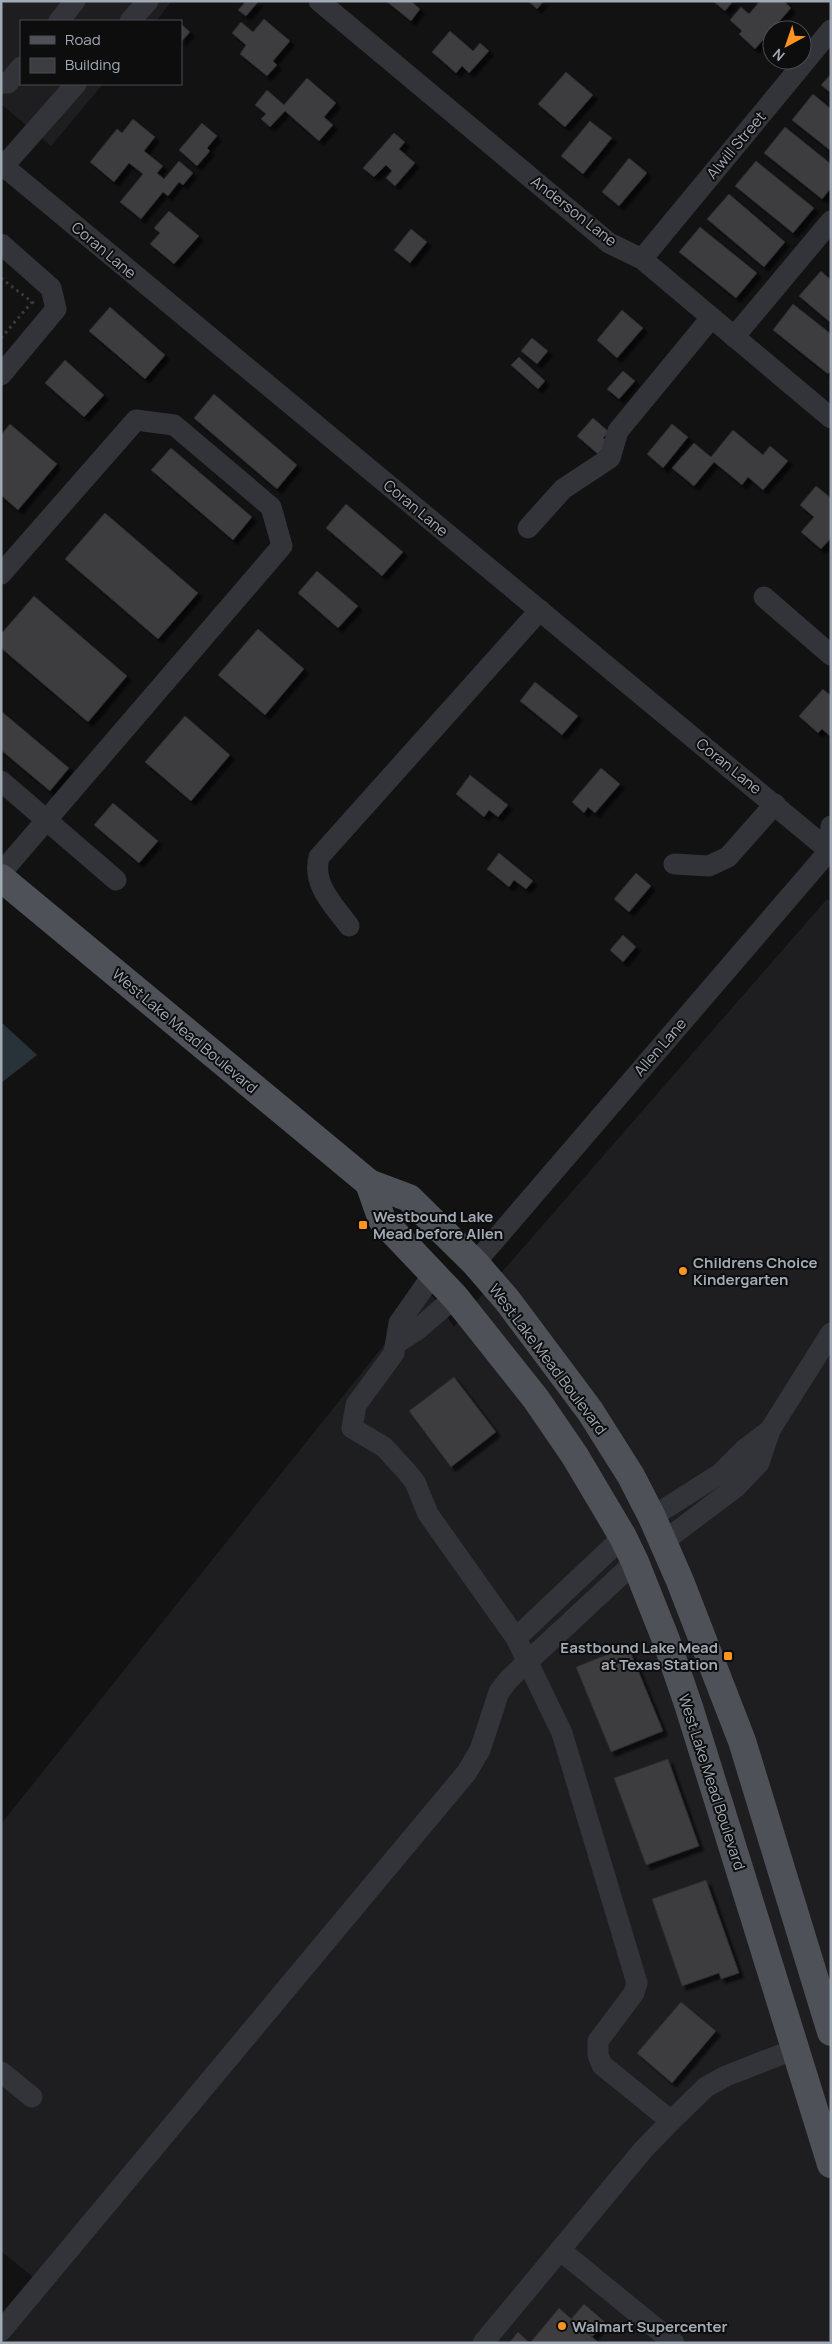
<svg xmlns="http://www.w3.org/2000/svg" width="832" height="2344" font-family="Manrope,sans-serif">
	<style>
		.built { fill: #1e1e21 }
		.water { fill: #273338 }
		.building { fill: #3c3d41; stroke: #2c2c30; filter: url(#shadow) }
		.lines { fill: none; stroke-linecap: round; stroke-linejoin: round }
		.path { stroke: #383b40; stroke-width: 3; stroke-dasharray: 2.5 4; stroke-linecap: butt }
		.minor { stroke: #323439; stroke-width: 21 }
		.major { stroke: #4e5258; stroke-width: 28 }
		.poi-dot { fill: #fd9420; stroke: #0d0d0e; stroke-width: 2 }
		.labels { text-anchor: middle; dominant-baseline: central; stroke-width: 4; stroke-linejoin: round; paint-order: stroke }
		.street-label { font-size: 15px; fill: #a2abb5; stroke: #0d0d0e }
		.poi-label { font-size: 15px; font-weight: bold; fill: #a2abb5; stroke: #0d0d0e; text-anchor: start }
	</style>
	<defs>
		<filter id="shadow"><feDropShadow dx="4.5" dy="4.5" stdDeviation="1" flood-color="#0009"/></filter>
	</defs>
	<rect width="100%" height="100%" fill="#121213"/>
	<g class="built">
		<polygon points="1,1 172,1 156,21 21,21 21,84 103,84 51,146 1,104"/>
		<polygon points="827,899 831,902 831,2343 1,2343 1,2323 38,2281 1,2251 1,1824 428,1290 454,1327"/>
	</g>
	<polygon class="water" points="1,1022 37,1055 1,1083"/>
	<g class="building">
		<polygon points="246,1 259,1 246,16 238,10"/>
		<polygon points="386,1 411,1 420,9 411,21"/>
		<polygon points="528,1 544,1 537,9"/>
		<polygon points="713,1 733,1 725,11"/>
		<polygon points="760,1 784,1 791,8 755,49 739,34 742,31 730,20 741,7 749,14"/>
		<polygon points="264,19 290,41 273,61 277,65 267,76 240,54 246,45 232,33 241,22 253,32"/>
		<polygon points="181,24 190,32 181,42"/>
		<polygon points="450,31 473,51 480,43 489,51 469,73 462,66 456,73 432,52"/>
		<polygon points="566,72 593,95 565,127 538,104"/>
		<polygon points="831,74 831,93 821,85"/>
		<polygon points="307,78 336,103 324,117 333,125 319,141 285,111 270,127 261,119 266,114 255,105 267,90 284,105"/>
		<polygon points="813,94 831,109 831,151 792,120"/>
		<polygon points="133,119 155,137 144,151 163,166 157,173 164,179 179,161 193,173 183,185 179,182 168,196 163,192 141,219 120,202 143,174 129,163 114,182 90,162 117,129 122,133"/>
		<polygon points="590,121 612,138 583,174 561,156"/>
		<polygon points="202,123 217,136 207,148 210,151 197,166 179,150"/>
		<polygon points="785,127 831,164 831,188 822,199 764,153"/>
		<polygon points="394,133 405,142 399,149 415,163 395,186 386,178 392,171 386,165 374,177 363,168"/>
		<polygon points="629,158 647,173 619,206 602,192"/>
		<polygon points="756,161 814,208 793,233 735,186"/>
		<polygon points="729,194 785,242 764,267 707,219"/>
		<polygon points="169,211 199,236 174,264 150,244 160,233 154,228"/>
		<polygon points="700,227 757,273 736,298 679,252"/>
		<polygon points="411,229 427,242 410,263 394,250"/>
		<polygon points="821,271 831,280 831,323 799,296"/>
		<polygon points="793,304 831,334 831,370 828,374 773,330"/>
		<polygon points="110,307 165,355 145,379 89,331"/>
		<polygon points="622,310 643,328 617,358 597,340"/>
		<polygon points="532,338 548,351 537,364 521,351"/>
		<polygon points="519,357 545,381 538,389 511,365"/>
		<polygon points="65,360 104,395 84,417 45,383"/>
		<polygon points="623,371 635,381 619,399 607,389"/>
		<polygon points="214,394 297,465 277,489 194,418"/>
		<polygon points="593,418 609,432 603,438 609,442 598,454 577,436"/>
		<polygon points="10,424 57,464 18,510 1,495 1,435"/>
		<polygon points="672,424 688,437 663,468 647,454"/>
		<polygon points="733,430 763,455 770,446 788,461 763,490 748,477 742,485 714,462 694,486 672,468 694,443 711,457"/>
		<polygon points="171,448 252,517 233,540 151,470"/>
		<polygon points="816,486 831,498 831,538 821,549 801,532 814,517 800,505"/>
		<polygon points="346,504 403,552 382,576 326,528"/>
		<polygon points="105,513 198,593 158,639 65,559"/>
		<polygon points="317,571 358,606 338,628 298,593"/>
		<polygon points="34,596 127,676 88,722 1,648 1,634"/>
		<polygon points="258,629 304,669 265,715 218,675"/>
		<polygon points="535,682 578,716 562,735 520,701"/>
		<polygon points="823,689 831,696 831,737 822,729 818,733 799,716"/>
		<polygon points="1,711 69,768 50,791 1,750"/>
		<polygon points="185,716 230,755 191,801 145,762"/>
		<polygon points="601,768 620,784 595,813 588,807 584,813 572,802"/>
		<polygon points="470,775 508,805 498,817 489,810 484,817 456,794"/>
		<polygon points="113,803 158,841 139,863 94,825"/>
		<polygon points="499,853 533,881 526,889 514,880 509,887 487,869"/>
		<polygon points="636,873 651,886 629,912 614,899"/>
		<polygon points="623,935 636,947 623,962 610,950"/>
		<polygon points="454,1377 496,1432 451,1467 409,1411"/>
		<polygon points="628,1646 663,1731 611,1752 576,1667"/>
		<polygon points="668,1759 699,1846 646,1865 614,1778"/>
		<polygon points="706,1880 739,1973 721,1979 719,1973 682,1986 652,1899"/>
		<polygon points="681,2002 716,2031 672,2083 637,2053"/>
		<polygon points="584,2304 605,2322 592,2337 571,2319"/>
		<polygon points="559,2308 599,2343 509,2343 518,2332 530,2343"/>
	</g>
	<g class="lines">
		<g class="path">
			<polyline points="1,278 36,305"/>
			<polyline points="1,338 32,302"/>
		</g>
		<g class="minor">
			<polyline points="319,1 609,243 642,259 831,418"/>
			<polyline points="59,21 75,1"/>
			<polyline points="130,21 148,1"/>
			<polyline points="1,83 8,83 21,67"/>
			<polyline points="1,164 831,852"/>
			<polyline points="1,169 76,84"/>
			<polyline points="1,244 51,288 56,309 1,375"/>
			<polyline points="642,259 831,30"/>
			<polyline points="734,337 831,221"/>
			<polyline points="528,528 563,489 610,458 618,431 711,318"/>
			<polyline points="1,574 136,420 174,425 271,507 282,546 1,873"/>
			<polyline points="764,597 831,655"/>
			<polyline points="1,781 116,880"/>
			<polyline points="674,864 709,866 728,857 775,804"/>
			<path d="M 349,926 C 333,904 312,885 319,857 L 540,610"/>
			<polyline points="475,1263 829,851 831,826"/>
			<polyline points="434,1273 399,1323 394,1353 356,1405 352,1428 384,1447 407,1472 415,1482 428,1514 516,1638 562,1733 637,1983 634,1993 598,2041 598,2055 602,2065 671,2121 706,2087 726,2076 795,2049"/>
			<polyline points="397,1343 417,1330 455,1297"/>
			<polyline points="652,1517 721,1473 745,1449 770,1430"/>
			<polyline points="663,1542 736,1487 759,1463 770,1430 831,1333"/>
			<polyline points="516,1638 623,1537"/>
			<polyline points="1,2072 32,2097"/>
			<polyline points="560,2250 674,2343"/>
			<polyline points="1,2331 467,1772 480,1750 499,1692 509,1679 635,1562"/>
			<polyline points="483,2343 643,2150 671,2121"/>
		</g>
		<g class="major">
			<polyline points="1,878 369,1183 409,1198 475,1263 507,1300 590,1411 631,1476 652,1517 680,1581 742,1741 831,2032"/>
			<polyline points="369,1183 382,1220 455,1297 536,1399 575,1456 623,1537 635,1562 666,1640 689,1707 831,2164"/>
		</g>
	</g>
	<g class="poi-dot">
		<rect x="358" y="1220" width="10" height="10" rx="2.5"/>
		<circle cx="683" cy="1271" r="5"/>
		<rect x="723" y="1651" width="10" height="10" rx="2.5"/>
		<circle cx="562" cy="2326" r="5"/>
	</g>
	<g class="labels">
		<g class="street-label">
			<text transform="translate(736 145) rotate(-50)">Alwill Street</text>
			<text transform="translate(574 211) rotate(38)">Anderson Lane</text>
			<text transform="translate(104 250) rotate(40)">Coran Lane</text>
			<text transform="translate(416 508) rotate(40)">Coran Lane</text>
			<text transform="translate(729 766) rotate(39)">Coran Lane</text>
			<text transform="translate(185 1031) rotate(40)">West Lake Mead Boulevard</text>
			<text transform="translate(660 1047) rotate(-49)">Allen Lane</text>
			<text transform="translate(548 1359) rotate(53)">West Lake Mead Boulevard</text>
			<text transform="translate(712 1782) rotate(72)">West Lake Mead Boulevard</text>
		</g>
		<g class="poi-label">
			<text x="373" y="1216">Westbound Lake<tspan x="373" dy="17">Mead before Allen</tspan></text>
			<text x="693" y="1262">Childrens Choice<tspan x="693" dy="17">Kindergarten</tspan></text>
			<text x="718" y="1647" text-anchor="end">Eastbound Lake Mead<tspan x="718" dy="17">at Texas Station</tspan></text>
			<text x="572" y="2326">Walmart Supercenter</text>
		</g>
	</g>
	<rect width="832" height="2344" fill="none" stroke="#a2abb5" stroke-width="5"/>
	<rect x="20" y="20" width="162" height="65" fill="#0d0d0e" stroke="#494c51"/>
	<rect x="30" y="36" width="25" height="8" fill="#4e5258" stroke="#494c51"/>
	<text x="65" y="45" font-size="15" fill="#a2abb5">Road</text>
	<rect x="30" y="58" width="25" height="15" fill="#3c3d41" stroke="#494c51"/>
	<text x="65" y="70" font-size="15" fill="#a2abb5">Building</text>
	<g transform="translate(787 45) rotate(220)"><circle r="24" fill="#0d0d0e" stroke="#494c51"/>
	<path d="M0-4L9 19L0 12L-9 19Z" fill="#fd9420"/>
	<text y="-8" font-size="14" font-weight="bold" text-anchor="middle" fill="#a2abb5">N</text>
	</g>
</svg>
